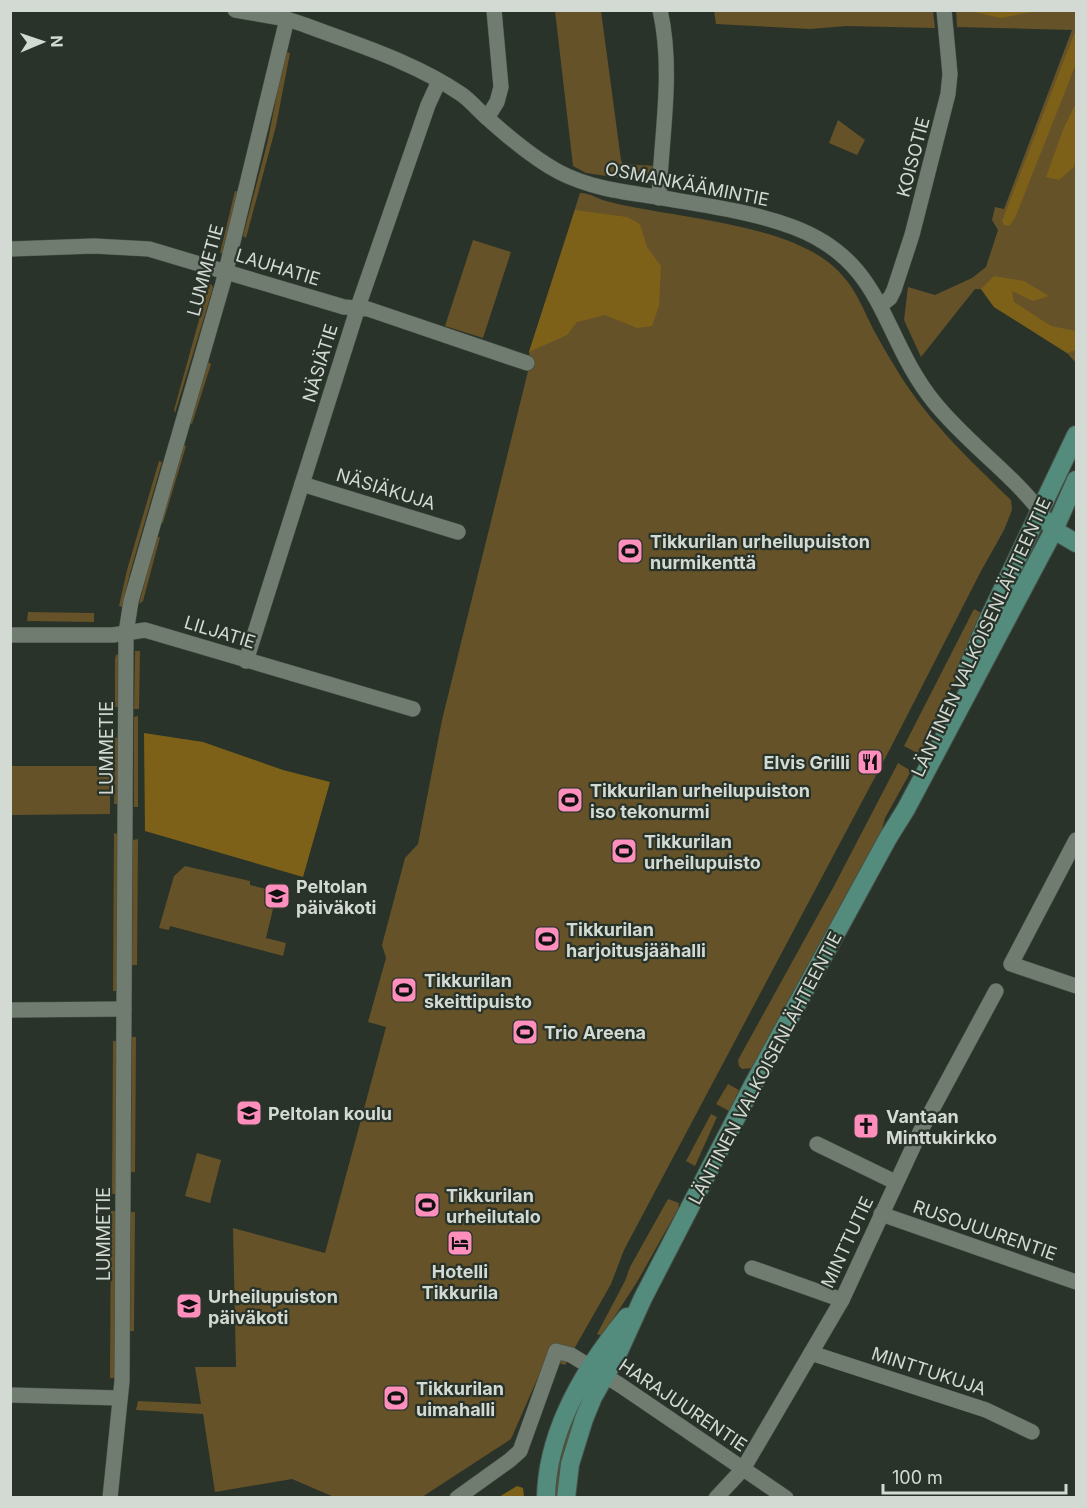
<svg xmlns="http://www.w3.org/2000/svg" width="1087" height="1508" font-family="Inter,sans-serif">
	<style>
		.green { fill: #655228 }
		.forest { fill: #7e6118 }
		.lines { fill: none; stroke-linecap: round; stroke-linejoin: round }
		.minor-casing { stroke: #475048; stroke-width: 16 }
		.major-casing { stroke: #475048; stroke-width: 20 }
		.minor { stroke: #707c70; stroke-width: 15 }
		.major { stroke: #538c7c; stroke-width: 18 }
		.labels { text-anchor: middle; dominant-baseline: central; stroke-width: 4.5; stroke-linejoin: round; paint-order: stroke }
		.street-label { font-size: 18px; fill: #d3dad4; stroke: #293329 }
		.poi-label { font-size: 18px; font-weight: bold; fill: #d3dad4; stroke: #293329; text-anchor: start }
	</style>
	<rect width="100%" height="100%" fill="#293329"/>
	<g class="green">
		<polygon points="555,11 601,11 621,160 623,164 656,166 655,183 586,173 573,166"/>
		<polygon points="714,11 933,11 935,28 846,26 810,29 716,24"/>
		<polygon points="956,11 1076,11 1076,363 1067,353 994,307 981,289 975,289 921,357 904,320 908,287 935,295 972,278 986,267 998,230 992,220 995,207 1004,209 1072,30 957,27"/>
		<polygon points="285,52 290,53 276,126 246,238 243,236 268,140"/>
		<polygon points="838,120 865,140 857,155 829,143"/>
		<polygon points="235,191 240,192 223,254 220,253"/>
		<path d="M 580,193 C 591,193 599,200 610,202 C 673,218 786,223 834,267 C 858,289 862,309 877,336 C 884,349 892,362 900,375 C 930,423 971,461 1011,500 L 1012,510 L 1004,530 L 980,573 L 891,747 L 624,1250 L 611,1284 L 565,1365 L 546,1359 L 511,1439 L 422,1497 L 334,1497 L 292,1479 L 215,1492 L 203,1414 L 136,1410 L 138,1401 L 201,1404 L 195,1367 L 236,1367 L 233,1228 L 325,1253 L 386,1027 L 368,1022 L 386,958 L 382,945 L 405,858 L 418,844 L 442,720 L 530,363 L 529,352 Z"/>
		<polygon points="473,240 511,252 483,338 445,326"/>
		<polygon points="209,284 212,285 213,288 175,413 174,410"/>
		<polygon points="208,362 211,364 192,424 189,423"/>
		<polygon points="183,444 186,446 163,523 160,522"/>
		<polygon points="159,461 162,462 130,573 122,607 119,606 127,570"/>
		<polygon points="156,537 160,537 143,601 139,604"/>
		<polygon points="974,609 985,615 922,751 917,753 904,746"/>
		<polygon points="28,612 94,613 94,622 27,621"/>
		<polygon points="135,651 140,651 139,709 134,709"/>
		<polygon points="119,654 119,707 115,707 115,659 116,655"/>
		<polygon points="138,716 138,807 134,807 134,717"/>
		<polygon points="119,737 118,804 114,804 115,738"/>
		<polygon points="898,763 911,771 885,818 881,833 753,1068 742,1069 739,1066 738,1060 834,886"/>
		<polygon points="11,766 110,766 110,814 11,815"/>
		<polygon points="114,833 118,834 117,991 113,991"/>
		<polygon points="138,839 137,965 132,965 133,840"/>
		<polygon points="185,866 250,881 250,885 266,889 267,885 278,888 266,938 286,943 283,956 170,926 169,930 159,928 174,876"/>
		<polygon points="132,1037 136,1037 135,1172 131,1172"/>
		<polygon points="113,1041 117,1041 116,1194 112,1194"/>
		<polygon points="728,1084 739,1090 729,1111 716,1104"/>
		<polygon points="711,1114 717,1117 695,1166 686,1161"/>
		<polygon points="197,1153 221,1160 210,1203 185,1196"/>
		<polygon points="668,1199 679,1203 678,1209 637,1282 602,1336 597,1334 625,1281 630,1267"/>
		<polygon points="111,1211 116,1211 114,1378 110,1378"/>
		<polygon points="131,1212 135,1212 134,1331 130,1331"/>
		<path d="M 587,1387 L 559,1497 L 555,1498 C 554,1457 570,1423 587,1387 Z"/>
	</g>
	<g class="forest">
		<polygon points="970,11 1037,11 1001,18"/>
		<polygon points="1076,29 1076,64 1015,218 1009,226 1004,225 1002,221"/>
		<polygon points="1076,103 1076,155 1074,167 1059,180 1046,177 1063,130"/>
		<polygon points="575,210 627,217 640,224 647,247 661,266 659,306 652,326 637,328 605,315 577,322 567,335 529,352"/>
		<polygon points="994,276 1024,281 1049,296 1033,301 1012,291 1014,302 1051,326 1076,331 1076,350 1067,353 994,307 981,289"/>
		<polygon points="144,733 203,742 283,770 330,782 303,877 145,831"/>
		<polygon points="517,1486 523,1488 524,1497 499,1497"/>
	</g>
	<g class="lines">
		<g class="minor-casing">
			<g id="minor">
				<path d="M 235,10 L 287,19 L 305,25 C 358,45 414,62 461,94 C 470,100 477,109 485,116 C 507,136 533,158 559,172 C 590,188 623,192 657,197 C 702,205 750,211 793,227 C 886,262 880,335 934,402 C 966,442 1009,471 1040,511"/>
				<polyline points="487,118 497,102 501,87 494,10"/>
				<path d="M 659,198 C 661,136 674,71 660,10"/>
				<polyline points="10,249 94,246 149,249 344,307 368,309 527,363"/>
				<polyline points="881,305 890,298 894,290 912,235 948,94 950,74 944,10"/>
				<polyline points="302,484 458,532"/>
				<polyline points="10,635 113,635 145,630 413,709"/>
				<polyline points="246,661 359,304 428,105 439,81"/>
				<polyline points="1076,840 1011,964 1076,986"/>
				<polyline points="10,1010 124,1009"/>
				<polyline points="817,1144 895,1182"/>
				<polyline points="881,1214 1076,1282"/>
				<polyline points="752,1268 842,1300"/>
				<polyline points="811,1353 986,1410 1032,1432"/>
				<polyline points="10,1395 120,1398"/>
				<polyline points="110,1498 122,1381 126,633 131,601 223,283 287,19"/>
				<polyline points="457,1498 510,1460 520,1451 556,1351 571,1355 620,1385 786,1498"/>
				<polyline points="716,1498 743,1469 842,1300 920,1132 996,991"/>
			</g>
		</g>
		<g class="major-casing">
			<g id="major">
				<polyline points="1047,521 1054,530 1076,543"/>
				<polyline points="965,674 987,622 1076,435"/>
				<path d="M 546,1498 C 547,1430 585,1368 627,1317"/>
				<polyline points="566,1498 570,1464 584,1419 593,1397 618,1353 643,1298 753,1085 888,838 906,809 1054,530 1076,480"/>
			</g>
		</g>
		<use href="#minor" class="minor"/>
		<use href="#major" class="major"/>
	</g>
	<defs>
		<g id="stadium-square" transform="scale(1.35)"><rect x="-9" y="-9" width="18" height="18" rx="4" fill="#fe8ebc" stroke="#293329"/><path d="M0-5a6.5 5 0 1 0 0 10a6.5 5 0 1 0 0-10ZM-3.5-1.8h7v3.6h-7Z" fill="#111"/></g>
		<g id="restaurant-square" transform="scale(1.35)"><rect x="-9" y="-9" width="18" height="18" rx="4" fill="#fe8ebc" stroke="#293329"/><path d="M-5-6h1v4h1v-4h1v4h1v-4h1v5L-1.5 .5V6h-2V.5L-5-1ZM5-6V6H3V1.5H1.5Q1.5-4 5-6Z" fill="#111"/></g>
		<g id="school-square" transform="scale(1.35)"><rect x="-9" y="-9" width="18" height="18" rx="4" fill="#fe8ebc" stroke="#293329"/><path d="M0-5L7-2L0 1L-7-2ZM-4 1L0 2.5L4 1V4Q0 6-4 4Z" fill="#111"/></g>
		<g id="church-square" transform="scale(1.35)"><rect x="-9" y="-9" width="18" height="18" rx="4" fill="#fe8ebc" stroke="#293329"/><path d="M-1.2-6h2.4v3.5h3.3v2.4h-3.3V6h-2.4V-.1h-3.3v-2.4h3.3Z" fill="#111"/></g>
		<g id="hotel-square" transform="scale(1.35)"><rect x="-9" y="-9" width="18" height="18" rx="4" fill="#fe8ebc" stroke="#293329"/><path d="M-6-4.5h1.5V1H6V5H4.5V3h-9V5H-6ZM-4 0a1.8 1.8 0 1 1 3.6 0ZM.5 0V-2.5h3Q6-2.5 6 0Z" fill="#111"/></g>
	</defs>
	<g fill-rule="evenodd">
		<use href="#stadium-square" x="630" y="551"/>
		<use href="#restaurant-square" x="870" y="762"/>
		<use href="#stadium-square" x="570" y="800"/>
		<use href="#stadium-square" x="624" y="851"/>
		<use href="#school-square" x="277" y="896"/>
		<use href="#stadium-square" x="547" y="939"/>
		<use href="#stadium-square" x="404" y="990"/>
		<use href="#stadium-square" x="525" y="1032"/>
		<use href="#school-square" x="249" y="1113"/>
		<use href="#church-square" x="866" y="1126"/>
		<use href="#stadium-square" x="427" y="1205"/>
		<use href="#hotel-square" x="460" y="1243"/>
		<use href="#school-square" x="189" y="1306"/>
		<use href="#stadium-square" x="396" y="1398"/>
	</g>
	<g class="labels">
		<g class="street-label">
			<text transform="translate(913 157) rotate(-75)">KOISOTIE</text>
			<text transform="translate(687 184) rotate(11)">OSMANKÄÄMINTIE</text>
			<text transform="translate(278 267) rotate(17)">LAUHATIE</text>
			<text transform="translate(205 270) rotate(-75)">LUMMETIE</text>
			<text transform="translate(320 363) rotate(-73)">NÄSIÄTIE</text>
			<text transform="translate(386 489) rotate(17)">NÄSIÄKUJA</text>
			<text transform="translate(220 632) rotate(17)">LILJATIE</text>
			<text transform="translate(981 637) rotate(-65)">LÄNTINEN VALKOISENLÄHTEENTIE</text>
			<text transform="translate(106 748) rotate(-90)">LUMMETIE</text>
			<text transform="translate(765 1068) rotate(-62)">LÄNTINEN VALKOISENLÄHTEENTIE</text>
			<text transform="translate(985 1230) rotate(19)">RUSOJUURENTIE</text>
			<text transform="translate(103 1234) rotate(-90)">LUMMETIE</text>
			<text transform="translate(847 1242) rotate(-65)">MINTTUTIE</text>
			<text transform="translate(929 1371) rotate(18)">MINTTUKUJA</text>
			<text transform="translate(683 1405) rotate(34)">HARAJUURENTIE</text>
		</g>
		<g class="poi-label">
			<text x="650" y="541">Tikkurilan urheilupuiston<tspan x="650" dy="21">nurmikenttä</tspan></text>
			<text x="850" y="762" text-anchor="end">Elvis Grilli</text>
			<text x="590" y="790">Tikkurilan urheilupuiston<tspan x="590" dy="21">iso tekonurmi</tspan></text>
			<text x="644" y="841">Tikkurilan<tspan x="644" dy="21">urheilupuisto</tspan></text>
			<text x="296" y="886">Peltolan<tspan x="296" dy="21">päiväkoti</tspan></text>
			<text x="566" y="929">Tikkurilan<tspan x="566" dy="21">harjoitusjäähalli</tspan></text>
			<text x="424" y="980">Tikkurilan<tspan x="424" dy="21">skeittipuisto</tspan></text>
			<text x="544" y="1032">Trio Areena</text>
			<text x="268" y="1113">Peltolan koulu</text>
			<text x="886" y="1116">Vantaan<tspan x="886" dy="21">Minttukirkko</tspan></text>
			<text x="446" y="1195">Tikkurilan<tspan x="446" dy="21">urheilutalo</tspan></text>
			<text x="460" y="1271" text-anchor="middle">Hotelli<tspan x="460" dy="21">Tikkurila</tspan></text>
			<text x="208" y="1296">Urheilupuiston<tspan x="208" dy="21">päiväkoti</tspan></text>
			<text x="416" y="1388">Tikkurilan<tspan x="416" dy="21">uimahalli</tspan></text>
		</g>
	</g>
	<rect width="1087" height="1508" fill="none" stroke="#d3dad4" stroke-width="24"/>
	<g transform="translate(42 42) rotate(88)" stroke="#293329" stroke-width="4.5" paint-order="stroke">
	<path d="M0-4.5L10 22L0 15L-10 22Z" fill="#d3dad4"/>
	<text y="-9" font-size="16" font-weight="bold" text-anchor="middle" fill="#d3dad4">N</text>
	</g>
	<path d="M883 1484v9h183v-9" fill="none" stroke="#d3dad4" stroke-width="3"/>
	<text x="892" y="1484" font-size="18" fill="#d3dad4" stroke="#293329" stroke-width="4.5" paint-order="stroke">100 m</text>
</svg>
